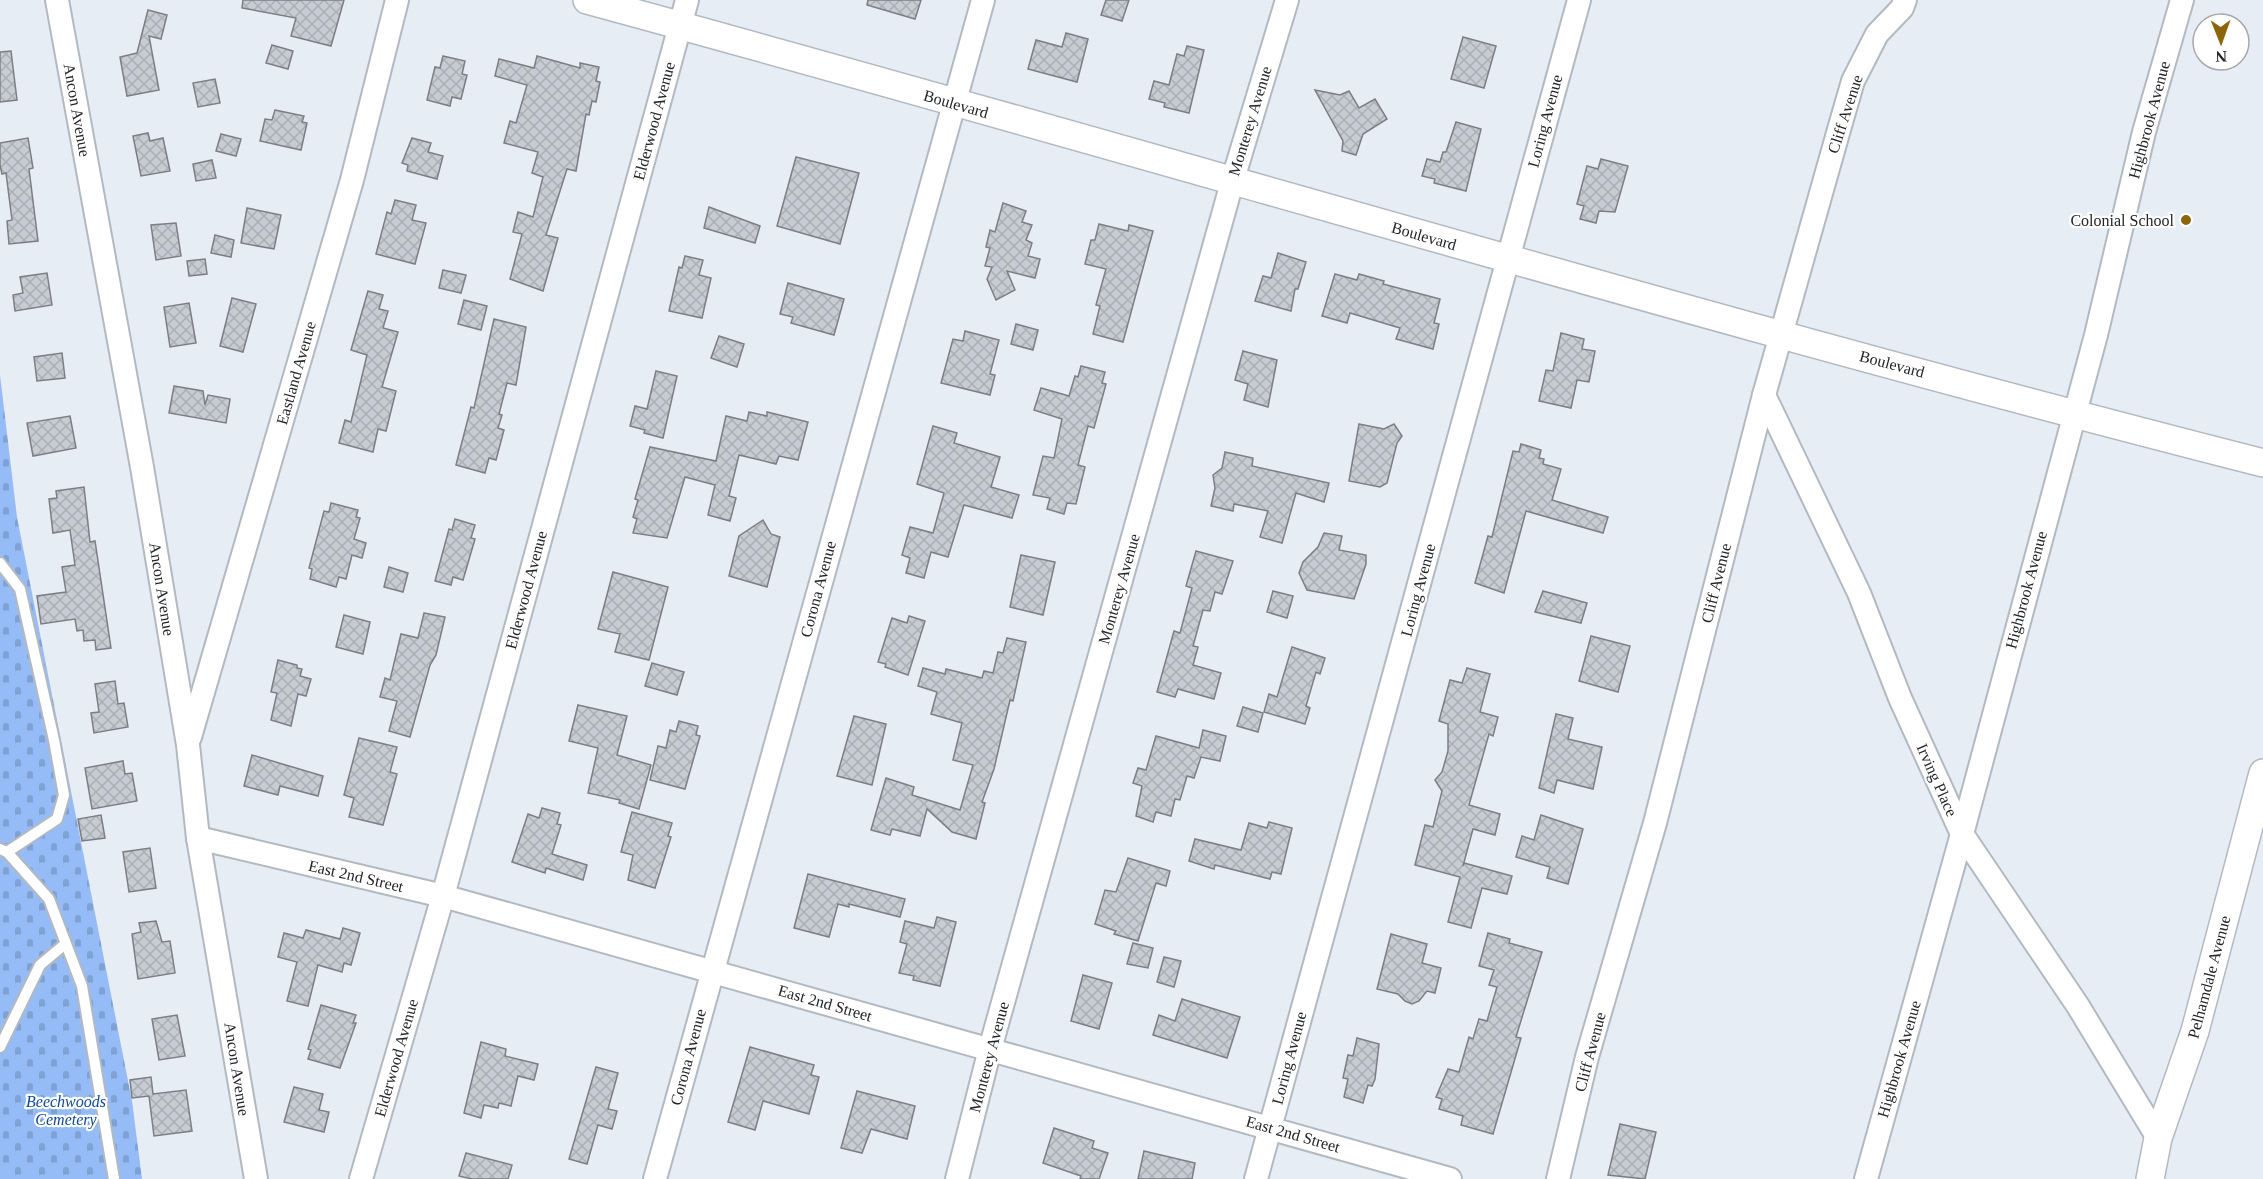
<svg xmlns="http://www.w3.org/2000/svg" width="2263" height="1179" font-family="Georgia,serif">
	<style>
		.cemetery { fill: url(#cemetery-stones) }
		.building { fill: url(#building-cross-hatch); stroke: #7a7f86; stroke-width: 1.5 }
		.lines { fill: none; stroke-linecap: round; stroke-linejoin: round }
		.service-casing { stroke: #b3b9c1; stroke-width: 14 }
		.minor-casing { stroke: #b3b9c1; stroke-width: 26 }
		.tertiary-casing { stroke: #b3b9c1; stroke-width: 30 }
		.service { stroke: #fff; stroke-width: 10 }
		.minor { stroke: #fff; stroke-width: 22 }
		.tertiary { stroke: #fff; stroke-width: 27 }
		.poi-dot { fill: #8e640a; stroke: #fff; stroke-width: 2 }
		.labels { text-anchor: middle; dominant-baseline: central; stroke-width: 4.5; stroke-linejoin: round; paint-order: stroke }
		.street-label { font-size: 16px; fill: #232528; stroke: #fff }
		.poi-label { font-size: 16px; fill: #232528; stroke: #fff; text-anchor: end }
		.park-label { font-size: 16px; font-style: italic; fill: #0c489e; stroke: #fff }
	</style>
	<defs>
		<pattern id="cemetery-stones" width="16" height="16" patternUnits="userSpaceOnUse" patternTransform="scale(1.5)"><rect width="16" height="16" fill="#95bcf7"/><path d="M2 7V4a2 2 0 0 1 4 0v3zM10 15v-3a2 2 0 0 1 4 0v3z" fill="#80a1d4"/></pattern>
		<pattern id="building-cross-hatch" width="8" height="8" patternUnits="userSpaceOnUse" patternTransform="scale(1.5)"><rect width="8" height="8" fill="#c6ccd4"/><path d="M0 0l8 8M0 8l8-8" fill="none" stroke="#aaafb6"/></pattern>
	</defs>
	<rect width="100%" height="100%" fill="#e7edf5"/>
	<polygon class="cemetery" points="0,375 17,517 132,1101 142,1179 0,1179"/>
	<g class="building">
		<polygon points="243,0 344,0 331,46 291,36 296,18 242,8"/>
		<polygon points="868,0 921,0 915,19 867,5"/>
		<polygon points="1106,0 1129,0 1122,21 1101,15"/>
		<polygon points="148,10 167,15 161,39 149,36 159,90 127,96 120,57 137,53"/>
		<polygon points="1066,33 1088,39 1077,82 1028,69 1036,40 1062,47"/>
		<polygon points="1463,37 1496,46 1484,88 1451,79"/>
		<polygon points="272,45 293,51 288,69 266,63"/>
		<polygon points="1187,46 1204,50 1189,113 1164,107 1165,103 1149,99 1154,81 1169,85 1177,54 1184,56"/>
		<polygon points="11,51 17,100 0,102 0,52"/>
		<polygon points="443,56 465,61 462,74 467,75 461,99 452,97 450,106 427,100 435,67 440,68"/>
		<polygon points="537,56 580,68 580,63 599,67 596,81 600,82 596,102 592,101 589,115 586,114 576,171 567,169 546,235 558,238 543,291 510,279 522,234 513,232 518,212 533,217 543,177 532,173 538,152 504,143 510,121 516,123 527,85 495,76 499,59 534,68"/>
		<polygon points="215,79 220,103 198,107 193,83"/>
		<polygon points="1315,90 1340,95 1349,91 1359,108 1375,99 1387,119 1363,134 1356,155 1342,151 1343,141"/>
		<polygon points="275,110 304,116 302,122 307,123 301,150 260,141 265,119 272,120"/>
		<polygon points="1456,122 1481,129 1466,191 1434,183 1435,179 1422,176 1427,159 1440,162 1443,152 1446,152"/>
		<polygon points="148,133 150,141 163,138 170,171 141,176 133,136"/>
		<polygon points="221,134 241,139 236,156 216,151"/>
		<polygon points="28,138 33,168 29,169 38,241 9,244 7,221 12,220 6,173 2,174 0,165 0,143"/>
		<polygon points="412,138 431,143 428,152 443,156 437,179 407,171 408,165 402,163"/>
		<polygon points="796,157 859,173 840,244 777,226"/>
		<polygon points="1601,159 1628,166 1615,212 1599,211 1596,223 1580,219 1584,206 1577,204 1587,166 1598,169"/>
		<polygon points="212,160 216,178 196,181 193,164"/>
		<polygon points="395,200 416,205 412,220 426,223 415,264 376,254 387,212 391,214"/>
		<polygon points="1003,203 1026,211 1022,222 1032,225 1026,240 1032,243 1028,256 1040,259 1035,278 1007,271 1015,290 996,300 987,279 992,267 985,266 990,248 986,247 990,230 995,232"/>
		<polygon points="709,207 760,226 755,243 704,228"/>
		<polygon points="247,208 281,215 274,249 241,243"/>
		<polygon points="176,223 181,256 156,260 151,225"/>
		<polygon points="1099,224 1128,231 1129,225 1153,231 1123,342 1093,334 1100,306 1096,305 1106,269 1085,264 1091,240 1095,240"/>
		<polygon points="215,235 234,240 231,257 211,253"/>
		<polygon points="1278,253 1306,262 1298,289 1295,289 1291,311 1255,301 1263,276 1271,278"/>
		<polygon points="685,256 703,260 699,275 711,278 702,318 669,311 679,267 682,268"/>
		<polygon points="205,259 207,274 189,276 187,261"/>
		<polygon points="443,270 466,275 461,293 439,288"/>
		<polygon points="47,273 52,305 15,311 13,295 23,293 20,277"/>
		<polygon points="1335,274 1357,280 1359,274 1384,281 1383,284 1440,299 1434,323 1439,324 1433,349 1396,339 1400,328 1350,313 1347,323 1322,316"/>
		<polygon points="788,283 844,299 834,335 791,323 793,317 780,314"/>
		<polygon points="368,291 383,295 379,309 388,311 383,328 398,332 382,387 396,391 386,431 378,429 373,452 339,443 345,420 351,422 367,355 351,350"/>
		<polygon points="232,298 256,304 243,352 220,346"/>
		<polygon points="464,300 487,306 481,330 458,324"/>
		<polygon points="189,303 196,343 170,347 164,307"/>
		<polygon points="494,319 526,327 516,385 507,383 499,414 502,415 498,428 504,430 496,460 489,458 485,473 456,465 471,407 474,408"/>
		<polygon points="1016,324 1038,330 1033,350 1011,344"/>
		<polygon points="965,331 999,340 990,374 995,375 990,395 941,383 953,339 963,341"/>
		<polygon points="1561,333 1584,339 1582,349 1595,351 1589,382 1577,380 1571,408 1539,401 1546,370 1553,371"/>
		<polygon points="719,336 744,344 737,367 711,358"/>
		<polygon points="1243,351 1277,360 1268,407 1244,400 1248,384 1235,380"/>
		<polygon points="62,353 65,378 37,381 34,357"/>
		<polygon points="1081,366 1105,372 1102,383 1106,384 1094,428 1088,426 1078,465 1085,467 1076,504 1067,503 1064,514 1047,509 1050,498 1033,495 1043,456 1054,458 1062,419 1034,410 1041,388 1069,396 1075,376 1078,377"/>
		<polygon points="656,371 677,376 663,438 644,433 645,430 630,426 635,406 647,409"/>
		<polygon points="174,386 203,391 205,405 208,395 230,399 226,423 169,413"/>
		<polygon points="749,412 767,416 767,412 808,422 798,460 779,456 776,464 739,455 729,496 736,498 730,521 708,515 715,485 685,477 667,538 633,533 637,519 633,517 638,500 635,499 650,447 716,461 726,416 747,421"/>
		<polygon points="70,416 76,448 33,456 27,423"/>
		<polygon points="1359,424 1384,429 1394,424 1402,436 1397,443 1387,483 1380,487 1349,481"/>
		<polygon points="933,426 957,433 954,443 1000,457 991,487 1019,495 1012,518 964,505 948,557 931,552 924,578 906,573 910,558 902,555 910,527 933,533 944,493 917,484"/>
		<polygon points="1521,444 1541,450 1539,458 1544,459 1543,464 1561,469 1552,500 1608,517 1603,533 1526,511 1504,593 1475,583 1488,536 1492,537 1513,451 1519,452"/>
		<polygon points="1225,452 1253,458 1252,466 1329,483 1324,502 1296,493 1282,543 1260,537 1268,511 1234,504 1233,511 1211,506 1215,488 1213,475 1222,468"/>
		<polygon points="84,487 90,542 95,541 111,648 96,650 95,640 84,641 83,630 77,631 75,619 41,624 37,596 66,592 62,567 75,565 70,530 53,533 49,499 57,498 56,491"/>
		<polygon points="331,503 358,510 356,517 360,518 354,539 366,543 362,558 352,555 346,579 339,577 336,587 310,579 312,569 309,568 324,511 329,512"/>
		<polygon points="455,519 475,525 471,538 475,539 463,580 453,577 451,585 435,581 449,529 452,530"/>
		<polygon points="763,520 771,534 780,537 767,587 729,576 739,536"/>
		<polygon points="1324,533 1342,536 1339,550 1366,555 1366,564 1354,599 1307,590 1299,573 1303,562 1318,547"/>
		<polygon points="1196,551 1233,561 1222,594 1215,592 1210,611 1203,610 1193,646 1198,647 1193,665 1221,673 1214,699 1178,689 1175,697 1157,692 1174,631 1180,633 1192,588 1186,586"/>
		<polygon points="1021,555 1055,562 1043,615 1010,607"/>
		<polygon points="389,567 408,573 403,592 384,587"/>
		<polygon points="613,572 668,587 649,660 615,652 620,634 598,629"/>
		<polygon points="1273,591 1293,596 1287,618 1267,612"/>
		<polygon points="1543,591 1587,603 1581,623 1535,612"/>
		<polygon points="424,613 445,617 436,655 430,665 410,737 389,731 397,701 380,697 385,678 390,680 401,634 418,638"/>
		<polygon points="344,615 370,622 363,654 336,647"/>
		<polygon points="909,616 925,621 908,675 885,667 886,664 878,662 892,618 907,623"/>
		<polygon points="1591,636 1630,646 1618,692 1579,681"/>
		<polygon points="1007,638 1026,642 1013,701 1010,700 994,769 982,802 985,803 976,839 952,832 927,809 920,836 892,829 890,835 871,830 886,778 914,787 912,795 960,810 973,765 953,760 962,723 931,714 937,692 918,686 923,668 945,674 946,669 982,678 984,671 993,673 998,652 1003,653"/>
		<polygon points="1292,647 1325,658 1320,674 1316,672 1306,706 1310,708 1305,724 1264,712 1269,694 1277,697"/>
		<polygon points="278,660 297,665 297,668 302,669 300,676 311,679 306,696 298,694 291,726 271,720 277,693 271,692"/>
		<polygon points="652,663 684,672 677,695 645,686"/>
		<polygon points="1467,668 1490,674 1480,712 1498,717 1493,736 1489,734 1469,805 1500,814 1495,835 1473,829 1463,866 1464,863 1512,876 1507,894 1482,888 1471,928 1448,922 1460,877 1415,865 1425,825 1433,827 1442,791 1435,780 1442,772 1448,751 1448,724 1439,721 1450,680 1462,683"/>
		<polygon points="115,681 118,704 124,703 128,727 94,733 91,713 99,712 95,684"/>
		<polygon points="578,705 627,716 617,755 651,765 639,809 619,803 620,800 588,793 598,748 569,741"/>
		<polygon points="1243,707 1263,713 1258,732 1237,726"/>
		<polygon points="1556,714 1573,718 1568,739 1602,747 1593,789 1557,780 1554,793 1539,788"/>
		<polygon points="854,716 886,724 872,785 837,776"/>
		<polygon points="679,721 698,726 696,735 700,736 685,789 650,780 658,746 666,748 670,730 676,732"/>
		<polygon points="1203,730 1226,736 1220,761 1201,757 1194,778 1187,776 1180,800 1175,799 1171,816 1156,812 1153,822 1136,816 1142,786 1133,783 1138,768 1146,770 1156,736 1199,748"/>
		<polygon points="359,738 397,747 390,772 397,774 383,825 349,817 354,798 344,795"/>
		<polygon points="252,755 323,776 318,796 280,786 278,795 244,786"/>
		<polygon points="123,761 125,774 132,773 137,801 92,809 85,768"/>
		<polygon points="542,808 560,813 557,824 561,825 552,854 587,865 583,880 546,868 545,873 512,862 528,814 539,818"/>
		<polygon points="632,812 672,823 668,836 671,837 655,888 628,880 633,855 621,852"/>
		<polygon points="101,815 105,838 82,841 78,819"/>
		<polygon points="1541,815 1583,829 1568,884 1547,878 1550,867 1516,857 1522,836 1534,840"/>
		<polygon points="1269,822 1292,828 1281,874 1272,872 1270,879 1215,865 1214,869 1189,861 1195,839 1241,850 1249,823 1267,828"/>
		<polygon points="150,848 156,888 129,892 123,852"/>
		<polygon points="1128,858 1170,871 1166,886 1156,883 1138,941 1114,934 1116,931 1095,924 1105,890 1116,892"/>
		<polygon points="808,874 905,899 900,917 849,904 849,907 838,904 829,937 794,928"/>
		<polygon points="937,917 956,922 940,986 913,980 914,976 899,973 907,944 900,942 905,921 934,928"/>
		<polygon points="156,921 162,942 170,941 175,973 138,979 132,934 141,932 139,923"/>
		<polygon points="343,928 360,933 351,965 344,963 342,972 318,965 308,1006 287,1001 297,962 278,957 284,933 303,938 306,930 340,939"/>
		<polygon points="1488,933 1510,939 1509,943 1542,952 1516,1037 1521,1038 1493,1134 1461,1125 1463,1116 1439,1109 1442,1099 1436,1097 1448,1069 1459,1072 1469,1037 1473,1039 1479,1019 1487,1021 1497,987 1489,985 1494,970 1479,966"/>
		<polygon points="1391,934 1427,944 1422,963 1441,968 1435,993 1427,991 1419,1001 1412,1004 1405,1001 1398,994 1377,989"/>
		<polygon points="1133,943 1153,948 1148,968 1127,964"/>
		<polygon points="1164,957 1181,961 1174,987 1157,982"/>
		<polygon points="1083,975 1112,983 1099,1029 1071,1021"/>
		<polygon points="1182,999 1240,1017 1227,1058 1153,1035 1159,1015 1175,1021"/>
		<polygon points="321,1005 356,1015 353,1023 356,1023 340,1068 308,1059 311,1050 308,1049"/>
		<polygon points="177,1015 185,1056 159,1060 152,1019"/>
		<polygon points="1357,1038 1379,1044 1375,1079 1372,1086 1368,1085 1363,1103 1344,1097 1348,1079 1343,1078 1348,1055 1353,1056"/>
		<polygon points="481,1042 506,1049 505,1056 538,1064 534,1080 518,1076 511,1106 499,1103 498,1108 484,1105 481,1118 464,1113"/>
		<polygon points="750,1047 814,1065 811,1075 819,1077 809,1114 763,1101 755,1130 728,1122"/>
		<polygon points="596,1067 618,1073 608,1109 617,1111 612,1129 598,1125 587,1164 569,1159"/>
		<polygon points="151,1077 153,1094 186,1090 192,1131 154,1136 149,1096 132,1098 130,1080"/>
		<polygon points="294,1087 323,1094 319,1110 329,1112 324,1132 284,1122"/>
		<polygon points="857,1091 915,1106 907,1139 871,1129 862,1153 841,1148"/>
		<polygon points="1620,1124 1656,1132 1645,1179 1608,1175"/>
		<polygon points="1054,1128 1094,1141 1092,1148 1108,1153 1099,1179 1080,1179 1081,1176 1043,1163"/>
		<polygon points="1144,1151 1195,1163 1192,1179 1138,1179"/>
		<polygon points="466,1153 512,1165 508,1179 472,1179 459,1176"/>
	</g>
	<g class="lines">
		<g class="service-casing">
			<g id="service">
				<polyline points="0,563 20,589 54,740 64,795 57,819 7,852"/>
				<polyline points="0,849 7,852 49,899 82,986 114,1179"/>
				<polyline points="0,1047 40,965 64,945"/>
			</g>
		</g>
		<g class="minor-casing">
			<g id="minor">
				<polyline points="57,0 142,467 188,745 198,838 256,1179"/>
				<polyline points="1764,395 1859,593 1900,698 1962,834 2078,1006 2158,1138"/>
				<polyline points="190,737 352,180 397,0"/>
				<polyline points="198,838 443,896 1450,1179"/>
				<polyline points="361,1179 443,896 687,0"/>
				<polyline points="655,1179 983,0"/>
				<polyline points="957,1179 990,1049 1233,179 1287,0"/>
				<polyline points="1256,1179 1579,0"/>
				<polyline points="1558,1179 1587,1057 1655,823 1764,395 1840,126 1853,81 1877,34 1902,8 1905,0"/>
				<polyline points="1866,1179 1962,834 2096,335 2144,132 2182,0"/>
			</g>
		</g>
		<g class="tertiary-casing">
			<g id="tertiary">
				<path d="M 587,0 C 1146,152 1701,320 2263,463"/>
				<polyline points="2150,1179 2158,1138 2195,1031 2263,773"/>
			</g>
		</g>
		<use href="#service" class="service"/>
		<use href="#minor" class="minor"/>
		<use href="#tertiary" class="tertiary"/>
	</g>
	<circle class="poi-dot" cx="2186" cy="220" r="6"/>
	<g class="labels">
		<g class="street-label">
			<text transform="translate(956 104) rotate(16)">Boulevard</text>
			<text transform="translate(77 110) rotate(80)">Ancon Avenue</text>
			<text transform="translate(1845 114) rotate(-72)">Cliff Avenue</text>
			<text transform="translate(2149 120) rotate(-75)">Highbrook Avenue</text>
			<text transform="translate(654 121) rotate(-75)">Elderwood Avenue</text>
			<text transform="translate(1250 121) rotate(-73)">Monterey Avenue</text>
			<text transform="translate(1545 121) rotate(-75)">Loring Avenue</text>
			<text transform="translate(1424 236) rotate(16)">Boulevard</text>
			<text transform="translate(1892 364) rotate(15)">Boulevard</text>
			<text transform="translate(296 373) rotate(-74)">Eastland Avenue</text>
			<text transform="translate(1716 583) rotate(-76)">Cliff Avenue</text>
			<text transform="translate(162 589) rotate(81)">Ancon Avenue</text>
			<text transform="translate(818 589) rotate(-75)">Corona Avenue</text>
			<text transform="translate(1119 589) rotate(-74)">Monterey Avenue</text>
			<text transform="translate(526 590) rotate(-75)">Elderwood Avenue</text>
			<text transform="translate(1418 590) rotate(-75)">Loring Avenue</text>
			<text transform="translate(2026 590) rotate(-75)">Highbrook Avenue</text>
			<text transform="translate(1937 780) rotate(66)">Irving Place</text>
			<text transform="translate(356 876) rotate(13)">East 2nd Street</text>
			<text transform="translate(2209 977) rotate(-75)">Pelhamdale Avenue</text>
			<text transform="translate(825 1003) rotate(16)">East 2nd Street</text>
			<text transform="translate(1590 1052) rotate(-75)">Cliff Avenue</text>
			<text transform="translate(688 1057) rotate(-75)">Corona Avenue</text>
			<text transform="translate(989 1057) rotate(-75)">Monterey Avenue</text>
			<text transform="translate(396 1058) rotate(-74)">Elderwood Avenue</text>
			<text transform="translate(1289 1058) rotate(-75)">Loring Avenue</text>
			<text transform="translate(1899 1059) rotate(-74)">Highbrook Avenue</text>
			<text transform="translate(237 1069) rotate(81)">Ancon Avenue</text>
			<text transform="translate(1293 1134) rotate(16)">East 2nd Street</text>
		</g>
		<g class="poi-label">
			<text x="2174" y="220">Colonial School</text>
		</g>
		<g class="park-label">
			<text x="66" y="1101">Beechwoods<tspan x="66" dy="18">Cemetery</tspan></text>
		</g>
	</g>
	<g transform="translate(2221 42) rotate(179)"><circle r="28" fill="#ffffff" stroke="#a7a8a9" stroke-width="1.5"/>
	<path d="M0-4.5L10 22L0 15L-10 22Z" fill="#8e640a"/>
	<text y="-9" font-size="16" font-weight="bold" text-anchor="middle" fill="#232528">N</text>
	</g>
</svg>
